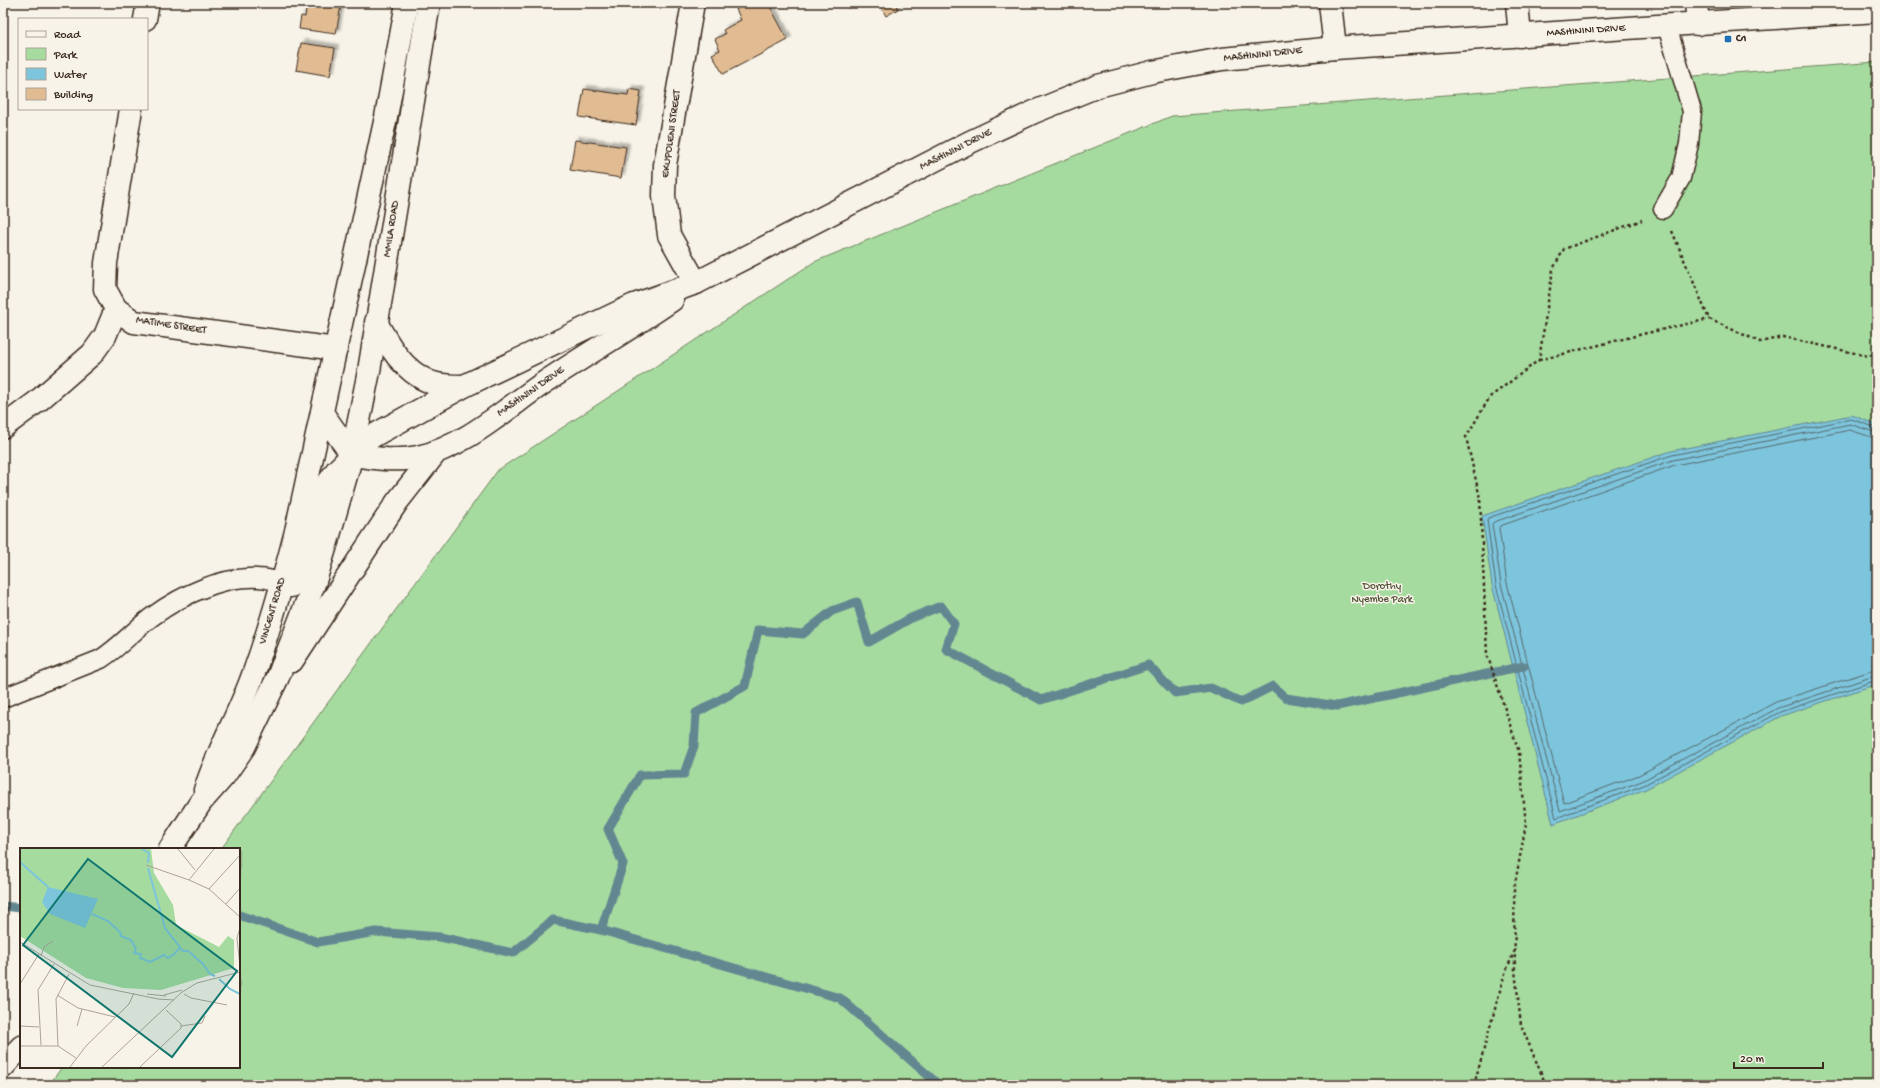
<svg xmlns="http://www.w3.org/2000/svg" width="1880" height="1088" font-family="'Gochi Hand',sans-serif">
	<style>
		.green { fill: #a5db9f; stroke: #70825e }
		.water { fill: #7dc5dd; stroke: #638791 }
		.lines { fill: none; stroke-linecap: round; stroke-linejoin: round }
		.shore { stroke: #55686a; stroke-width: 1 }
		.stream { stroke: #638791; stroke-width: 9 }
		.building { fill: #e1bc92; stroke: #3b2a1e; filter: url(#shadow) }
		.service-casing { stroke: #3b2a1e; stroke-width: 21 }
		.minor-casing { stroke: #3b2a1e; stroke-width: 25 }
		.tertiary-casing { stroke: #3b2a1e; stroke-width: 25 }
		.secondary-casing { stroke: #3b2a1e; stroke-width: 25 }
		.path { stroke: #3b2a1e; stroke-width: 2.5; stroke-dasharray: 3 3; stroke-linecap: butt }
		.service { stroke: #f7f3e8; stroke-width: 18 }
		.minor { stroke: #f7f3e8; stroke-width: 22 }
		.tertiary { stroke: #f7f3e8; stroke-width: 22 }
		.secondary { stroke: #f7f3e8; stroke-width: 22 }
		.poi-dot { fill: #1f6fb2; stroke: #f7f3e8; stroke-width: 1.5 }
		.labels { text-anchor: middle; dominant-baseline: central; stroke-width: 3; stroke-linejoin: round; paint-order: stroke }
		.street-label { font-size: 11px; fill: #3b2a1e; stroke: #f7f3e8 }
		.poi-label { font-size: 11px; font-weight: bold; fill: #3b2a1e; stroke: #f7f3e8; text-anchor: start }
		.park-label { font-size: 11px; fill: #56563e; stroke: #f7f3e8 }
		.inset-river { fill: none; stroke: #7dc5dd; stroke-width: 2 }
		.inset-road { fill: none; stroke: #aca397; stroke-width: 1 }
		.view { fill: #0f766e; fill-opacity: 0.15; stroke: #0f766e; stroke-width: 2 }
		.inset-edge { fill: none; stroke: #3b2a1e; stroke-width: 2 }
	</style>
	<defs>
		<filter id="shadow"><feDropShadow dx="3.5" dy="-3.5" stdDeviation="1" flood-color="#0004"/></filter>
	</defs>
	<rect width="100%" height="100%" fill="#f7f3e8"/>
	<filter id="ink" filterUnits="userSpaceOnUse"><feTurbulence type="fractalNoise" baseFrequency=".025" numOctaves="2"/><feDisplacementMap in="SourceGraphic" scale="8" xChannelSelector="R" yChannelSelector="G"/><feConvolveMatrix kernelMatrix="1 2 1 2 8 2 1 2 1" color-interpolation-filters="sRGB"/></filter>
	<g filter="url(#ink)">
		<polygon class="green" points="1877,62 1877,1085 49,1085 62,1067 239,1067 239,849 221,849 498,470 814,262 1172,116"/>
		<polygon class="water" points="1852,415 1877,425 1877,684 1781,716 1646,789 1553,824 1492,585 1482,516 1671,451"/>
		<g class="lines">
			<g class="shore">
				<polyline points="1877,428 1851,419 1672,455 1488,518 1487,520 1496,585 1556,818 1644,785 1780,712 1877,680"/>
				<polyline points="1877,433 1850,424 1673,460 1494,522 1492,524 1501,584 1560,811 1642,781 1778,708 1877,675"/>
				<polyline points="1877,439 1850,430 1675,465 1500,526 1499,528 1507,583 1564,803 1639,775 1776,702 1877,669"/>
			</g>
			<g class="stream">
				<polyline points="3,906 21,908"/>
				<polyline points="239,915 318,942 376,932 440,937 513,953 553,920 601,930 840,998 939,1085"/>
				<polyline points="601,930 623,864 608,829 640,775 684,774 694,746 696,713 745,686 758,630 803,634 832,611 857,602 869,642 911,618 941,606 954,624 946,649 1041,700 1148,665 1175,693 1211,688 1241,702 1273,686 1286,698 1337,706 1524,666"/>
			</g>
		</g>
		<g class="building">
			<polygon points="307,3 341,5 336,34 299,29 301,16 305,17"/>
			<polygon points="747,3 768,3 788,40 723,74 712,54 720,50 715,39 725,34 723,30 741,20 736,9"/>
			<polygon points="846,3 857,3 848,8"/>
			<polygon points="879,3 895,3 898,9 886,16"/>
			<polygon points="301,43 335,48 330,76 296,70"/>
			<polygon points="584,89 628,95 629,89 641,91 636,125 579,117"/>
			<polygon points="575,140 626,147 621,178 570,170"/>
		</g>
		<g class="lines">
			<g class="service-casing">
				<g id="service">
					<polyline points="1663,209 1681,178 1689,144 1692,111 1667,26"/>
					<path d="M 3,698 L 101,659 C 121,646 134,630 153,616 C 182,595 222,576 258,578 C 266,578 275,581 283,582"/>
				</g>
			</g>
			<g class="minor-casing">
				<g id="minor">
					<polyline points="693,3 665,165 664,196 669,235 696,283"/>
					<polyline points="1330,3 1335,48"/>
					<polyline points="1517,3 1520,36"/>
					<polyline points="1696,3 1698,24"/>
					<polyline points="145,19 148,3"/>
					<polyline points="131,109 106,263 105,289 116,309 134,322 336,349"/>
					<polyline points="3,427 38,401 92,354 105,336 116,309"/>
				</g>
			</g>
			<g class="tertiary-casing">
				<g id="tertiary">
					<path d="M 322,413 L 352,455 C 373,458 396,462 418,457 C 465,447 505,409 545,382 C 587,354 630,329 672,300"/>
					<polyline points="291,586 314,514 326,486 337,470 352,455 365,441 380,432 464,386 592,325 634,305 696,283 968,143 1034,112 1098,86 1152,72 1222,59 1335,48 1877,11"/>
				</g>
			</g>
			<g class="secondary-casing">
				<g id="secondary">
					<path d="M 376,322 C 389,346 403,371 430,382 C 440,386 453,386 464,386"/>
					<polyline points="292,661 397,502 437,451"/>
					<path d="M 205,790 C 217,753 236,719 250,683 C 269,633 283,582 296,531 L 386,117 L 407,3"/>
					<polyline points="170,849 201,802 224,776 244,747 278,677 315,581 329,535 352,455 369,371 429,3"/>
					<polyline points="3,1067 21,1047"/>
				</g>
			</g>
			<g class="path">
				<polyline points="1672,231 1709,319 1760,342 1783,337 1868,356 1877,353"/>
				<polyline points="1539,360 1647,333 1709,319"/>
				<polyline points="1474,1085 1504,976 1514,952"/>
				<polyline points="1546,1085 1521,1025 1515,970 1514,889 1526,824 1519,752 1487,654 1480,498 1466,437 1490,397 1539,360 1553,269 1564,249 1642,220"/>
			</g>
			<use href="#service" class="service"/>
			<use href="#minor" class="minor"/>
			<use href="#tertiary" class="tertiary"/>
			<use href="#secondary" class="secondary"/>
		</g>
	</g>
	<rect class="poi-dot" x="1724" y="35" width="8" height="8" rx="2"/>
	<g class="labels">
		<g class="street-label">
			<text transform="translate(1586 31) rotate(-4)">MASHININI DRIVE</text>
			<text transform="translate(1263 55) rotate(-6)">MASHININI DRIVE</text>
			<text transform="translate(672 134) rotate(-82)">EKUPOLENI STREET</text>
			<text transform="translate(956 150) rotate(-27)">MASHININI DRIVE</text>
			<text transform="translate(392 229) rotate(-81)">MMILA ROAD</text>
			<text transform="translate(171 326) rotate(9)">MATIME STREET</text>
			<text transform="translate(531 392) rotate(-35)">MASHININI DRIVE</text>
			<text transform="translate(273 611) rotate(-73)">VINCENT ROAD</text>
		</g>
		<g class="poi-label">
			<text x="1736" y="39">C1</text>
		</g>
		<g class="park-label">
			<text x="1382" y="587">Dorothy<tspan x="1382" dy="13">Nyembe Park</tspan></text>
		</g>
	</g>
	<g transform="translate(20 848)">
		<rect width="220" height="220" fill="#f7f3e8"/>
		<path d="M 0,1 L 131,1 L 134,25 L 153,57 L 156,77 L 199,99 L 208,88 L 214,92 L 214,120 L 141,142 L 103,140 L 66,130 L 0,88 Z" fill="#a5db9f"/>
		<path d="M 28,39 L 78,51 L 65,80 L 30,66 L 22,54 Z" fill="#7dc5dd"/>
		<path class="inset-river" d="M 122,1 L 129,5 L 128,15M 0,14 L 28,39M 128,20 L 145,80 L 163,103 L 168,103 L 183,116 L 190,126 L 195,128M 72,66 L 88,73 L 100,84 L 101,88 L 111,92 L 116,101 L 114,105 L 121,106 L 120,110 L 130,114 L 144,107 L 148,110 L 153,107 L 160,100M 199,131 L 210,141 L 220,146"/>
		<path class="inset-road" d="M 158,1 L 175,22M 194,1 L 169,32 L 189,41 L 220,69M 126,17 L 169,32M 189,41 L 220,7M 206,56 L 220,40M 220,80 L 217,90 L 220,118M 0,94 L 70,137 L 138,151 L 154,152M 21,108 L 24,99 L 33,93M 0,136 L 19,106M 127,146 L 146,148M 164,146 L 171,150 L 207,157M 37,147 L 58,160 L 95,169M 144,147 L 162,142M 0,178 L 19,179M 57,178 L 62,161M 161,178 L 182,175 L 185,168M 21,197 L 18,142 L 34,116M 0,198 L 38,198 L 56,210M 38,198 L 36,151 L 49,126M 50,219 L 66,198 L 109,156 L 114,145M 82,219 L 162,144 L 177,135 L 220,124M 120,219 L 161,180 L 161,176 L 146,162"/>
		<path class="view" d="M 68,11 L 217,123 L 152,209 L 3,97 Z"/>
		<rect width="220" height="220" class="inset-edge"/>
	</g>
	<rect width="1880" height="1088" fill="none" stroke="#f7f3e8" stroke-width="16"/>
	<rect x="8" y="8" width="1864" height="1072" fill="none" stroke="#3b2a1e" stroke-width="1.5" filter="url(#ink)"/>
	<rect x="18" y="18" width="130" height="92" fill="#f7f3e8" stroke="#aca397"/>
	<rect x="26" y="31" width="20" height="6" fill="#f7f3e8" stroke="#aca397"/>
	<text x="54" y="38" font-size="12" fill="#3b2a1e">Road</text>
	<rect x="26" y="48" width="20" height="12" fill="#a5db9f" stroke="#aca397"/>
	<text x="54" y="58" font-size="12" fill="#3b2a1e">Park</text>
	<rect x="26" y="68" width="20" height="12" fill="#7dc5dd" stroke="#aca397"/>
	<text x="54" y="78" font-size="12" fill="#3b2a1e">Water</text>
	<rect x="26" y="88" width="20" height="12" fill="#e1bc92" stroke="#aca397"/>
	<text x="54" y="98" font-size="12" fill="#3b2a1e">Building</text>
	<path d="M1734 1062v6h89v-6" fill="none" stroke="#3b2a1e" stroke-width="2"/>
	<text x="1740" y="1062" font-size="12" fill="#3b2a1e" stroke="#f7f3e8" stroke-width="3" paint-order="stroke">20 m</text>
</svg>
